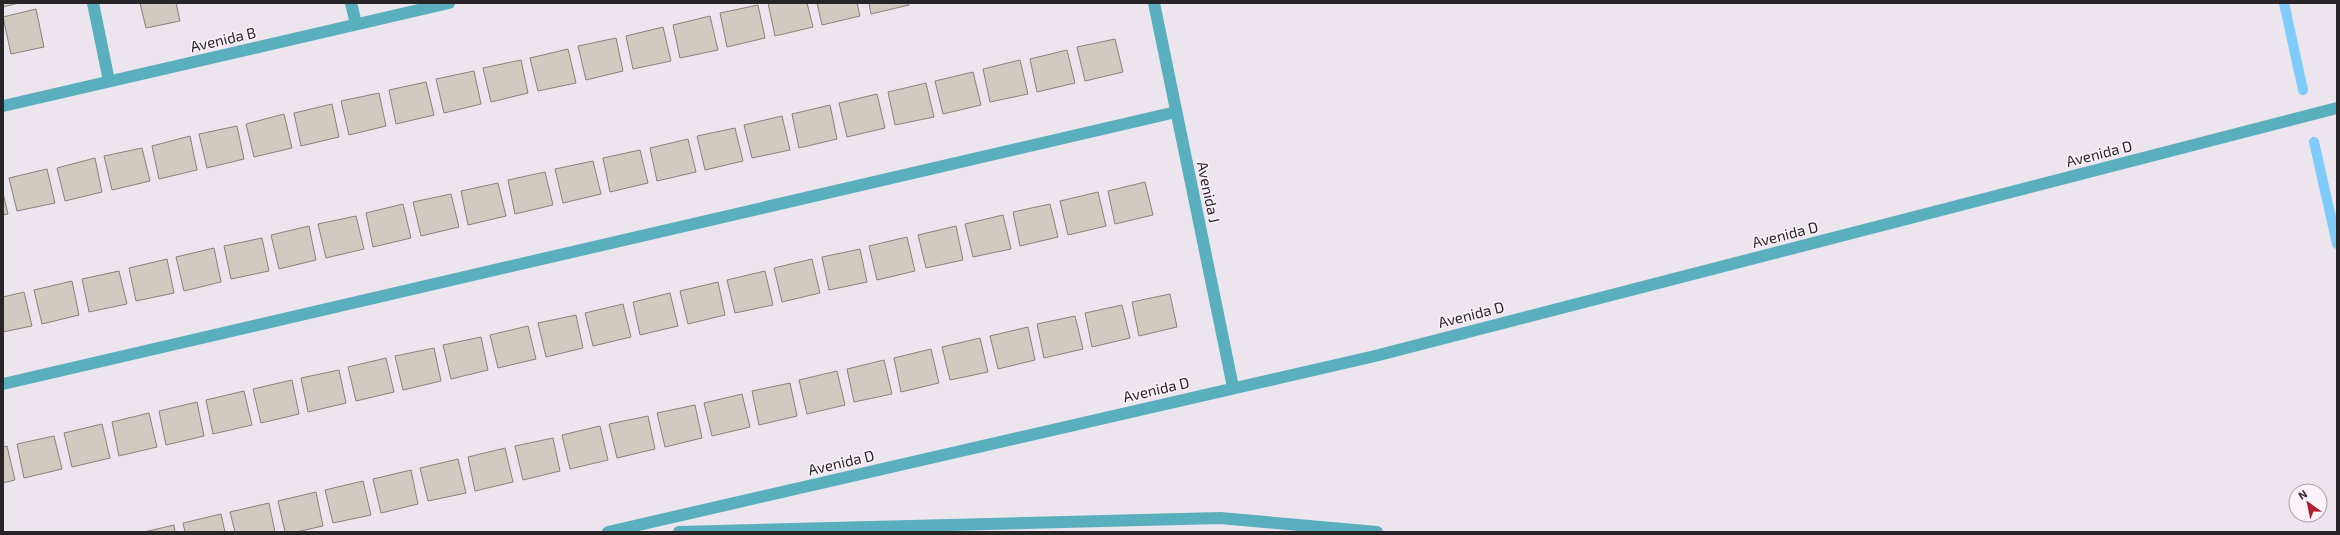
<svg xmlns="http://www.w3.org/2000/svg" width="2340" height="535" font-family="'Exo 2',sans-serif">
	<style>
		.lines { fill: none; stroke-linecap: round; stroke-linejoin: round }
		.stream { stroke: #7ecbfc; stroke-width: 10 }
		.building { fill: #d1cac3; stroke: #89827b }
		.minor { stroke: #5aafbf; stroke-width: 12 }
		.labels { text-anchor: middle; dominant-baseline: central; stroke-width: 3; stroke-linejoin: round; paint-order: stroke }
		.street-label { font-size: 15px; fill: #272527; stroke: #faf3fa }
	</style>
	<rect width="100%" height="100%" fill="#ede5ed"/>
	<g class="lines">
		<g class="stream">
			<polyline points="2284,3 2303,90"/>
			<polyline points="2314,142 2337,244"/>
		</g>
	</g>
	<g class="building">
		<polygon points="3,3 19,3 3,7"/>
		<polygon points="140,3 176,3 180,21 146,28"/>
		<polygon points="768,3 807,3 813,27 775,36"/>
		<polygon points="817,3 857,3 860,16 822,25"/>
		<polygon points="869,3 908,3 909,5 871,14"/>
		<polygon points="758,5 765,38 727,47 720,13"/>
		<polygon points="36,9 44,47 11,54 3,17"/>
		<polygon points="710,16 718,50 680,58 673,25"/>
		<polygon points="663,27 671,61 633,69 626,36"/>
		<polygon points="616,38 623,71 586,80 578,46"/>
		<polygon points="1115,39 1123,72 1085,81 1077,47"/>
		<polygon points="568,49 576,83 538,91 530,58"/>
		<polygon points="1067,50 1075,83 1037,92 1030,59"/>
		<polygon points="521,60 528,93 491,102 483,68"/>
		<polygon points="1020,60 1028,94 990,102 983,69"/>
		<polygon points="474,71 481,104 444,113 436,79"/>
		<polygon points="973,72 981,105 943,114 935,81"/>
		<polygon points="426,82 434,115 396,124 389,90"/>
		<polygon points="926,83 934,117 895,125 888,92"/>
		<polygon points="379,93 386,126 349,135 341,101"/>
		<polygon points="877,94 885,128 847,137 839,103"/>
		<polygon points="332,104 339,137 301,146 294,113"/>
		<polygon points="830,105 837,139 799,148 792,114"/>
		<polygon points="284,114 292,148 254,157 246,124"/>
		<polygon points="782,116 790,150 752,158 744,125"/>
		<polygon points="237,126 244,159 207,168 199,134"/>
		<polygon points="735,128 743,161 705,170 697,136"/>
		<polygon points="190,136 197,170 159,179 152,146"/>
		<polygon points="688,139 696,172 657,181 650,148"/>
		<polygon points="142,148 150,181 112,190 104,156"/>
		<polygon points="640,150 648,183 610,192 603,158"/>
		<polygon points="95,158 102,192 65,201 57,168"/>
		<polygon points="593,161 601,194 563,203 555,169"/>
		<polygon points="47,169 55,203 17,211 9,178"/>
		<polygon points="545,172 553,205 515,214 508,180"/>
		<polygon points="1145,182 1153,215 1115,224 1108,191"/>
		<polygon points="498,183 506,216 468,225 461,191"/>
		<polygon points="1098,192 1106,226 1068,235 1060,201"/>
		<polygon points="3,193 8,214 3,215"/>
		<polygon points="451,194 459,227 421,236 413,202"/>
		<polygon points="403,204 411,238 373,247 366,213"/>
		<polygon points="1050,204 1058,237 1020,246 1013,212"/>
		<polygon points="1003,215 1011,249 973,257 965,224"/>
		<polygon points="356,216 364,249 326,258 318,224"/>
		<polygon points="309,226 316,260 279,269 271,235"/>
		<polygon points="956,226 963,260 926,268 918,235"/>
		<polygon points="907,237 915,271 877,280 869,246"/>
		<polygon points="262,238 269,271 231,279 224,246"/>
		<polygon points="214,248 221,282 184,291 176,257"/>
		<polygon points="860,249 867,282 829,290 822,257"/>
		<polygon points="167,259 174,293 136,301 129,268"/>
		<polygon points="812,259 820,293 782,302 774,268"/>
		<polygon points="119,271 127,304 89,312 82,279"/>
		<polygon points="765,271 773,305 735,313 727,280"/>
		<polygon points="72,281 79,315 42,324 34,290"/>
		<polygon points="718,282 725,315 688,324 680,291"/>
		<polygon points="24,292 32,326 3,332 3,297"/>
		<polygon points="670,293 678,326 640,335 633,302"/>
		<polygon points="1170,294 1177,327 1139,336 1132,302"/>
		<polygon points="623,304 631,337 593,346 585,313"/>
		<polygon points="1122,305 1130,338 1092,347 1085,313"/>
		<polygon points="576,315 583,348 546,357 538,323"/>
		<polygon points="1075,316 1083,349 1044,358 1037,324"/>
		<polygon points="528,326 536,359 498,368 490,335"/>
		<polygon points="1028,327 1035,360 998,369 990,336"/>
		<polygon points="481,337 488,370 451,379 443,345"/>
		<polygon points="980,338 988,372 950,380 942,347"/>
		<polygon points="434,348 441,381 403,390 395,356"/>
		<polygon points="931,349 939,383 901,392 894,358"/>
		<polygon points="386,358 394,392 356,401 348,367"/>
		<polygon points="884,360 892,394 854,402 847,369"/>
		<polygon points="339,370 346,403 308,412 301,378"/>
		<polygon points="837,371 845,405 807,414 799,380"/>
		<polygon points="292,380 299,414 261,423 253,389"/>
		<polygon points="790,383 797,416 759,425 752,391"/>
		<polygon points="244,391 252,425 213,434 206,400"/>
		<polygon points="742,394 750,427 712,436 704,403"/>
		<polygon points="197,402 204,436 166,445 159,411"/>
		<polygon points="695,405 702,438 665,447 657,413"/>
		<polygon points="149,413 157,447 119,456 112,422"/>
		<polygon points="648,416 655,449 617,458 609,424"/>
		<polygon points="102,424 110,458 72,467 64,433"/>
		<polygon points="600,426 608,460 570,469 562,435"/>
		<polygon points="54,436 62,469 24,478 17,444"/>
		<polygon points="553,438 560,471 523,480 515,446"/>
		<polygon points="7,446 15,480 3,483 3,447"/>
		<polygon points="505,448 513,482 475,491 468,457"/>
		<polygon points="458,459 466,493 428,501 420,468"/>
		<polygon points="411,470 418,504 381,513 373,479"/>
		<polygon points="363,481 371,515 333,523 325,490"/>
		<polygon points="316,492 323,526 296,532 285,532 278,501"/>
		<polygon points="269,503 275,532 235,532 230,512"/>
		<polygon points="221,514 225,532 185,532 183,523"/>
		<polygon points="174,525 175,532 144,532"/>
	</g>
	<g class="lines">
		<g class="minor">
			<polyline points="93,3 109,81"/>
			<polyline points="351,3 356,24"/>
			<polyline points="1154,3 1233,387"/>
			<polyline points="3,106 449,3"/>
			<polyline points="3,384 1176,112"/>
			<polyline points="608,532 1375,356 2337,108"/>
			<polyline points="679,532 1220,518 1377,532"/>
		</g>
	</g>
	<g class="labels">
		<g class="street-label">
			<text transform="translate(223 39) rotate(-13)">Avenida B</text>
			<text transform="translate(2099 153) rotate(-14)">Avenida D</text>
			<text transform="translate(1209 192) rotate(78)">Avenida J</text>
			<text transform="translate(1785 234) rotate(-14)">Avenida D</text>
			<text transform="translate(1471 314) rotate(-14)">Avenida D</text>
			<text transform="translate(1156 389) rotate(-13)">Avenida D</text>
			<text transform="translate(841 462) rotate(-13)">Avenida D</text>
		</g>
	</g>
	<rect width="2340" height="535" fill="none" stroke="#272527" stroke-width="8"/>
	<g transform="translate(2308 503) rotate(327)"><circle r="19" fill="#faf3fa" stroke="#a6a1a6"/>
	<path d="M0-3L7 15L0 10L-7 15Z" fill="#b11e30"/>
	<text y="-6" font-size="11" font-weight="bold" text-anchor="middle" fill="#272527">N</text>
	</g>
</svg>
